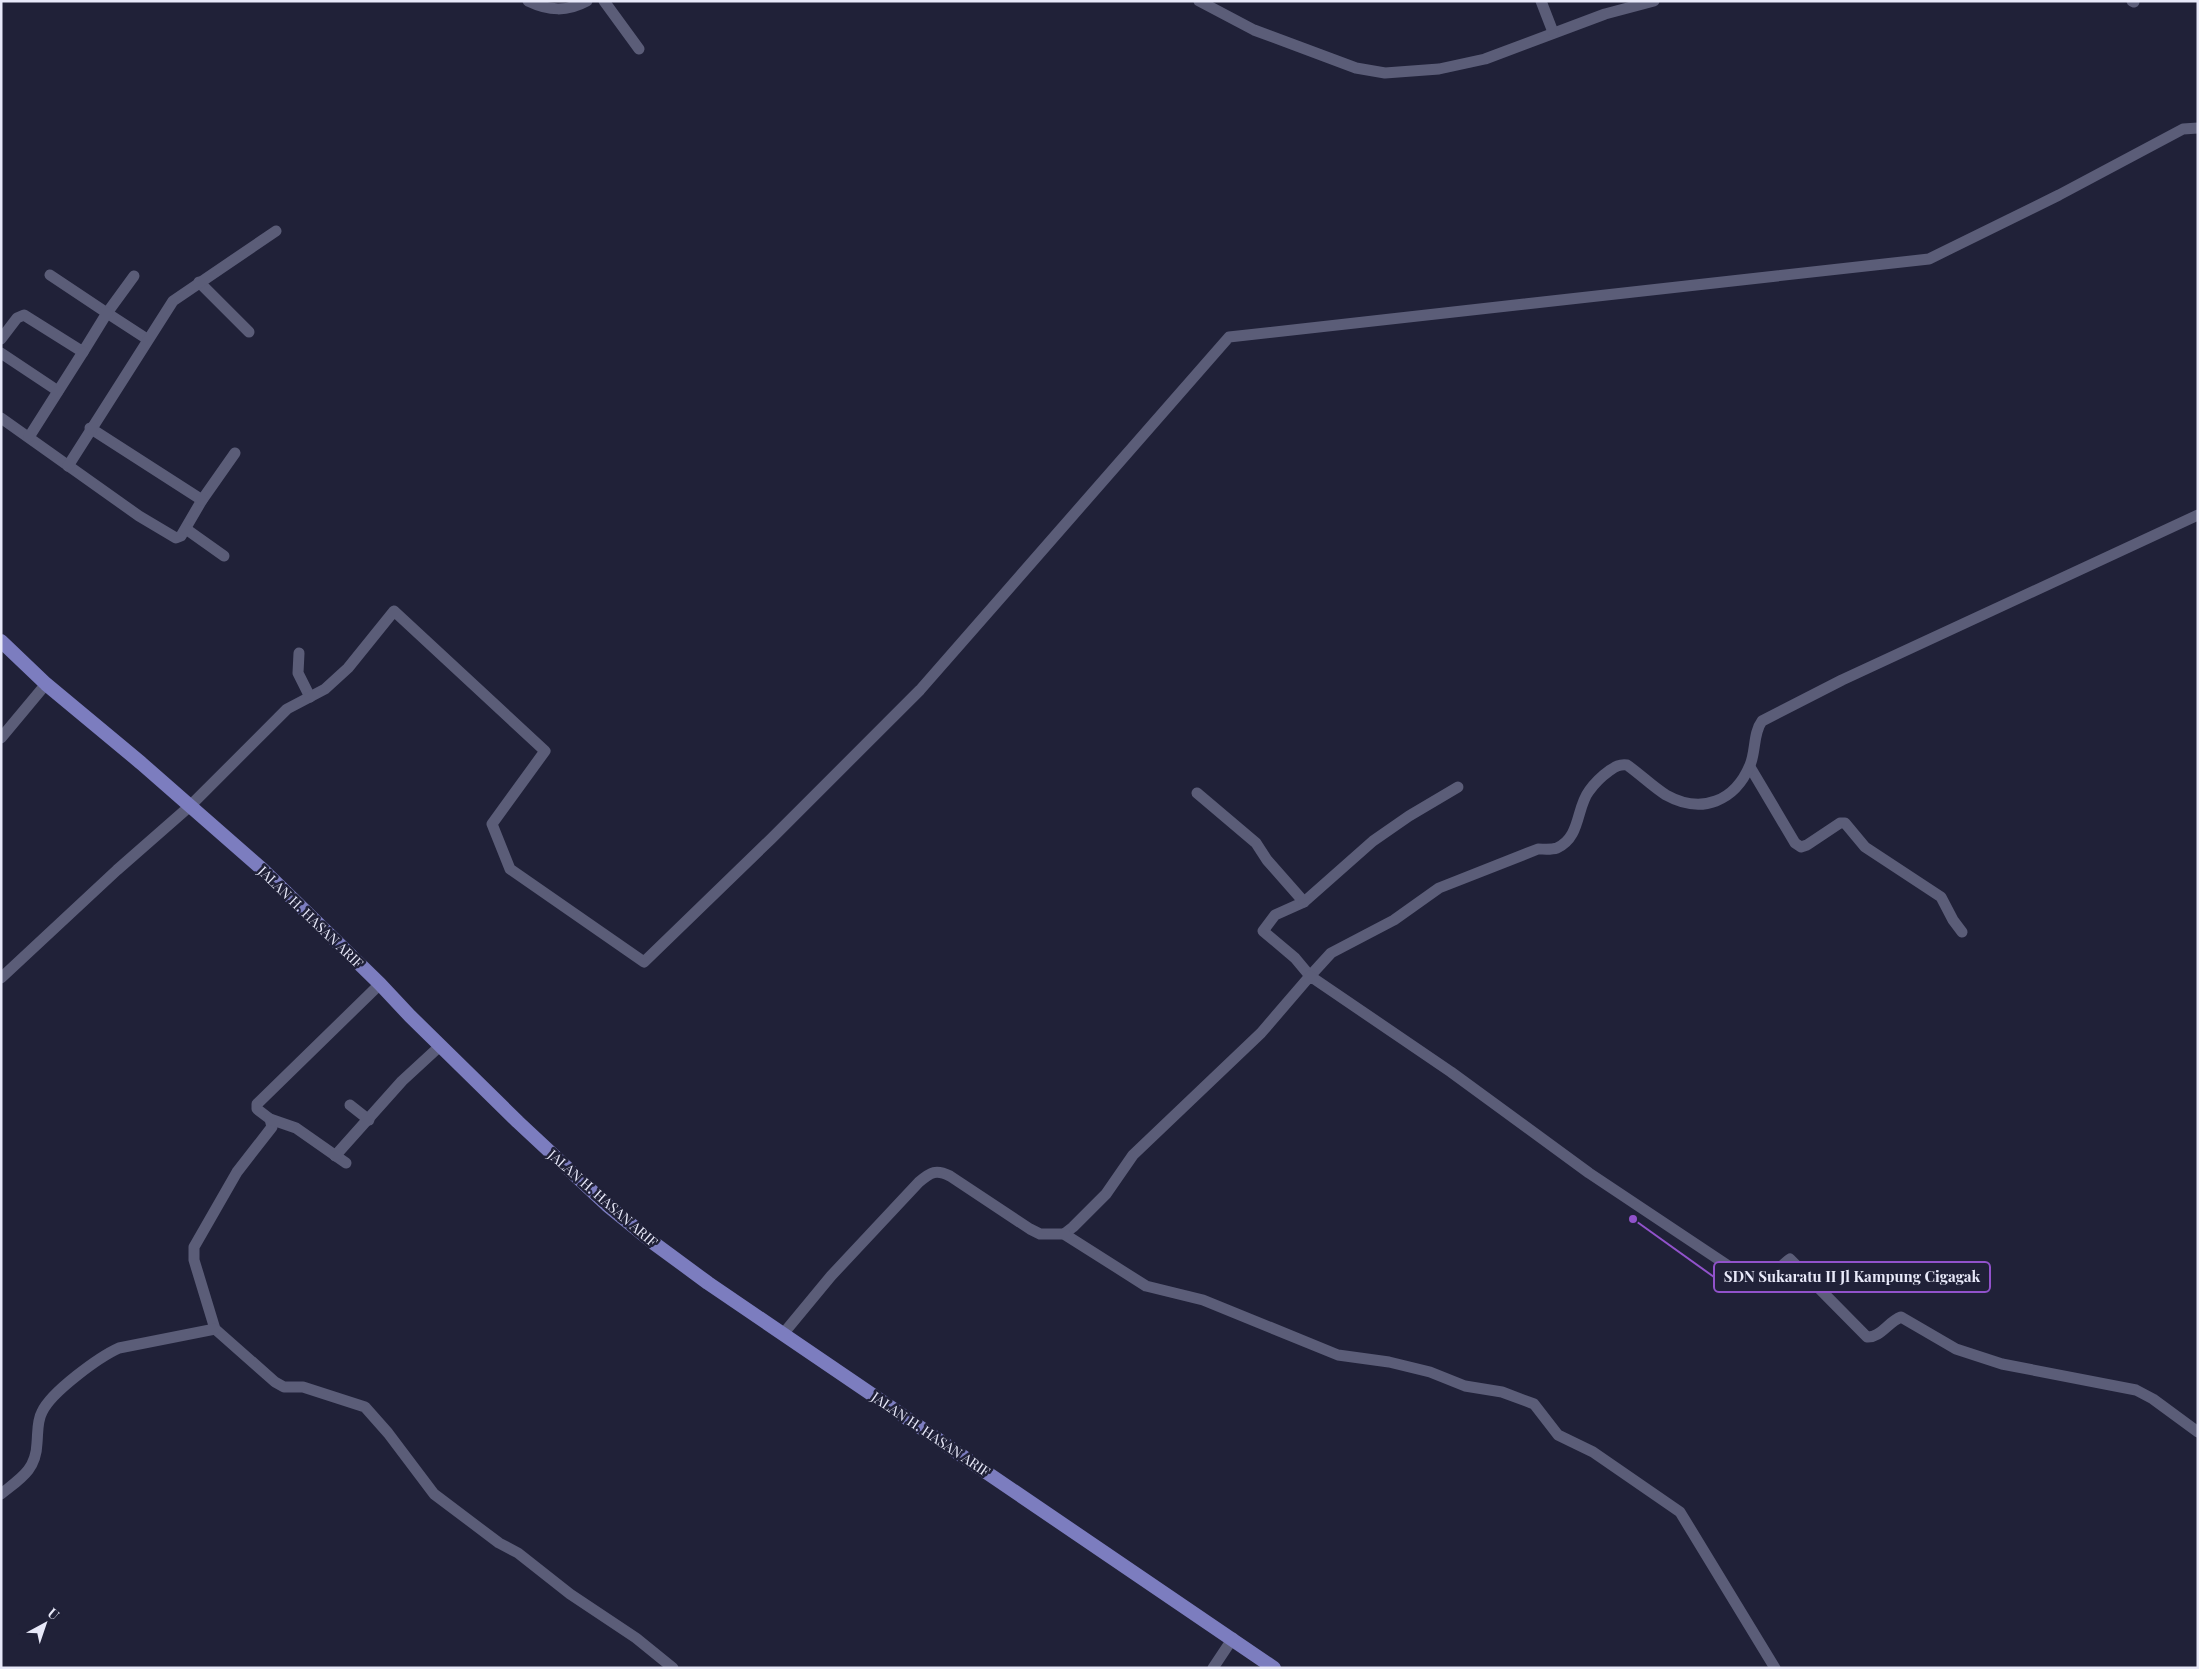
<svg xmlns="http://www.w3.org/2000/svg" width="2199" height="1669" font-family="'Playfair Display',serif">
	<style>
		.lines { fill: none; stroke-linecap: round; stroke-linejoin: round }
		.minor { stroke: #5b5d78; stroke-width: 11 }
		.major { stroke: #7c7dbf; stroke-width: 14 }
		.labels { text-anchor: middle; dominant-baseline: central; stroke-width: 5; stroke-linejoin: round; paint-order: stroke }
		.street-label { font-size: 14px; fill: #e8e9f9; stroke: #202138 }
		.leader { fill: none; stroke: #9152cb; stroke-width: 2 }
		.callout-dot { fill: #9152cb; stroke: #202138; stroke-width: 2 }
		.callout { fill: #202138; stroke: #9152cb; stroke-width: 2 }
		.callout-label { font-size: 15px; text-anchor: middle; font-weight: bold; fill: #e8e9f9 }
	</style>
	<rect width="100%" height="100%" fill="#202138"/>
	<g class="lines">
		<g class="minor">
			<path d="M 528,1 C 549,11 567,12 587,1"/>
			<polyline points="604,1 639,49"/>
			<polyline points="1199,1 1254,30 1356,68 1385,73 1439,69 1485,59 1605,14 1654,1"/>
			<polyline points="1541,1 1553,32"/>
			<polyline points="2132,1 2134,2"/>
			<polyline points="134,276 107,313 147,339"/>
			<polyline points="199,282 249,332"/>
			<polyline points="1,339 17,318 24,315 83,352 107,313 50,275"/>
			<polyline points="1,353 58,391"/>
			<polyline points="1,418 139,516 176,538 181,536 202,500 235,453"/>
			<polyline points="90,428 202,500"/>
			<polyline points="29,437 83,352"/>
			<polyline points="68,466 173,301 276,231"/>
			<polyline points="186,529 224,556"/>
			<polyline points="299,653 298,673 310,697"/>
			<polyline points="1,738 46,684"/>
			<polyline points="1750,767 1795,843 1801,847 1807,845 1840,823 1845,823 1865,847 1941,897 1953,920 1962,932"/>
			<path d="M 1197,793 L 1256,843 L 1267,860 L 1304,902 L 1275,915 L 1263,931 L 1295,958 L 1310,976 L 1331,953 L 1394,920 L 1439,888 L 1538,849 C 1544,849 1551,850 1557,848 C 1581,837 1576,808 1589,791 C 1594,784 1602,776 1609,771 C 1615,767 1619,764 1627,765 C 1640,774 1653,787 1666,795 C 1702,815 1735,801 1750,765 C 1756,751 1753,733 1762,721 L 1842,680 L 2198,515"/>
			<polyline points="1304,902 1373,841 1409,816 1458,787"/>
			<polyline points="1,978 117,870 190,806 287,709 325,689 348,668 394,611 545,751 492,824 510,869 644,962 771,839 920,690 1229,337 1929,259 2059,195 2183,129 2198,128"/>
			<polyline points="380,984 257,1104 257,1109 270,1119 272,1127 237,1172 194,1247 194,1260 215,1329 275,1382 284,1387 303,1387 365,1407 388,1433 434,1494 499,1543 518,1553 570,1594 636,1638 673,1668"/>
			<polyline points="350,1105 369,1120"/>
			<polyline points="270,1119 296,1128 346,1163"/>
			<polyline points="335,1156 402,1081 440,1046"/>
			<path d="M 1064,1234 L 1073,1227 L 1106,1194 L 1133,1155 L 1261,1033 L 1310,976 L 1451,1072 L 1589,1173 L 1751,1281 C 1767,1286 1777,1268 1790,1259 L 1867,1337 C 1880,1338 1888,1322 1901,1317 L 1956,1349 L 2002,1364 L 2136,1390 L 2153,1399 L 2198,1432"/>
			<path d="M 783,1334 L 831,1276 L 919,1182 C 931,1172 936,1169 950,1176 L 1030,1229 L 1040,1234 L 1064,1234 L 1146,1286 L 1203,1300 L 1338,1355 L 1389,1362 L 1430,1372 L 1465,1386 L 1502,1392 L 1534,1404 L 1558,1435 L 1593,1452 L 1680,1512 L 1775,1668"/>
			<path d="M 1,1494 C 21,1478 36,1470 37,1443 C 38,1432 37,1421 42,1412 C 51,1392 99,1357 119,1348 L 215,1329"/>
			<polyline points="1213,1668 1233,1638"/>
		</g>
		<polyline class="major" points="1,641 46,684 141,763 262,869 380,984 410,1016 518,1122 607,1205 655,1244 708,1283 1274,1668"/>
	</g>
	<g class="labels">
		<g class="street-label">
			<text transform="translate(311 917) rotate(44)">JALAN H. HASAN ARIF</text>
			<text transform="translate(603 1198) rotate(41)">JALAN H. HASAN ARIF</text>
			<text transform="translate(931 1434) rotate(34)">JALAN H. HASAN ARIF</text>
		</g>
	</g>
	<path class="leader" d="M1633 1219L1714 1277"/>
	<circle class="callout-dot" cx="1633" cy="1219" r="5"/>
	<rect class="callout" x="1714" y="1262" width="276" height="30" rx="5"/>
	<g class="callout-label">
		<text x="1852" y="1282">SDN Sukaratu II Jl Kampung Cigagak</text>
	</g>
	<rect width="2199" height="1669" fill="none" stroke="#e8e9f9" stroke-width="5"/>
	<g transform="translate(45 1624) rotate(40)" stroke="#202138" stroke-width="4" paint-order="stroke">
	<path d="M0-4L9 19L0 12L-9 19Z" fill="#e8e9f9"/>
	<text y="-8" font-size="14" font-weight="bold" text-anchor="middle" fill="#e8e9f9">U</text>
	</g>
</svg>
